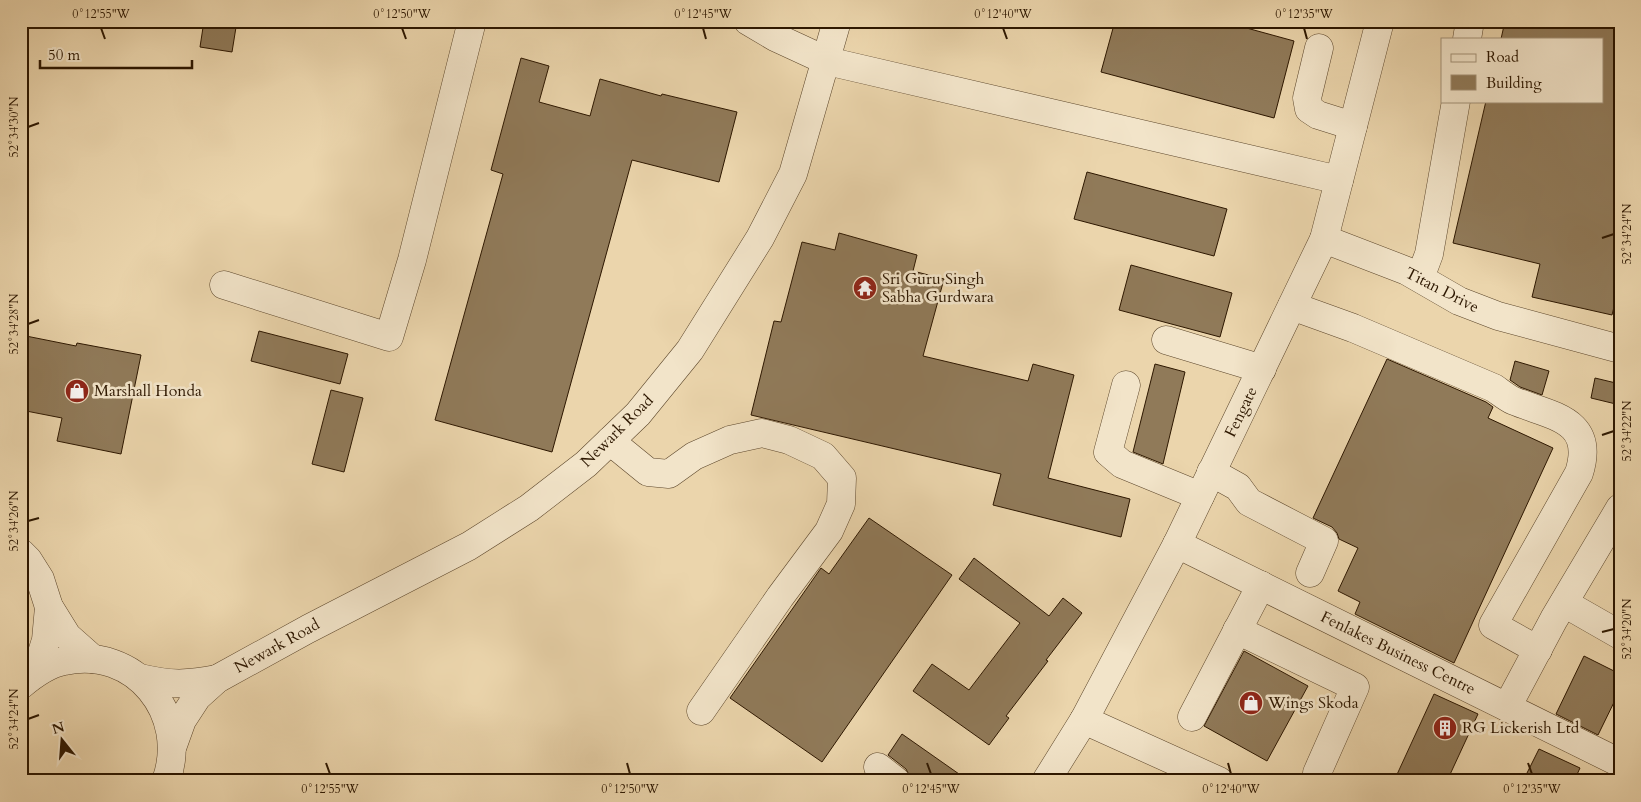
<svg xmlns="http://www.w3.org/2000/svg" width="1641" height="802" font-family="Cardo,serif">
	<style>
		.building { fill: #907a59; stroke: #2d1700 }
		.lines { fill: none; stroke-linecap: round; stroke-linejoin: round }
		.minor-casing { stroke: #5c462b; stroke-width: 29 }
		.minor { stroke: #f2e4c9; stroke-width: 28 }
		.ticks { fill: none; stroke: #2d1700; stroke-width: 2 }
		.labels { text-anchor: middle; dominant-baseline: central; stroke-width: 5; stroke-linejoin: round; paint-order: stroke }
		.poi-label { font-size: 16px; fill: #2d1700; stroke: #f2e4c9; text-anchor: start }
		.street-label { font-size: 16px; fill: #2d1700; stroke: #f2e4c9 }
		.neatline { fill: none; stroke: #2d1700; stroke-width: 2 }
		.ticks-label { font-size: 12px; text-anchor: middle; fill: #2d1700 }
	</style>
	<rect width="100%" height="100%" fill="#ebd5ac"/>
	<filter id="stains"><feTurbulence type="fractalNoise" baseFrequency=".004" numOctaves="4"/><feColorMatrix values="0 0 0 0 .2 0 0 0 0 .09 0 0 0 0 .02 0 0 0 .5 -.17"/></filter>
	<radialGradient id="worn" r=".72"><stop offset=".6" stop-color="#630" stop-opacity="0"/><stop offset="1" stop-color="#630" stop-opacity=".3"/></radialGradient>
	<g class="building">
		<polygon points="204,21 237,21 232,52 200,47"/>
		<polygon points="1115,21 1221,21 1294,41 1274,118 1101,72"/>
		<polygon points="1505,21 1620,21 1620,283 1612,315 1532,297 1540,264 1453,243 1486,101 1602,101 1602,39 1501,39"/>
		<polygon points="521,58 549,66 539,102 590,116 600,79 661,96 662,94 737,112 719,182 632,160 552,452 435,420 503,174 491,170"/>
		<polygon points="1087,172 1227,209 1214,256 1074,219"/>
		<polygon points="839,233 917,255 913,271 944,279 923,356 1028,381 1033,364 1074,375 1048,478 1130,499 1121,537 993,505 1001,474 751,415 774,321 781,322 802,242 835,250"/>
		<polygon points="1131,265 1232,293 1220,337 1119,310"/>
		<polygon points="259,331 348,354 340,384 251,361"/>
		<polygon points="21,335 76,346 77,343 141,355 121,454 57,441 62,418 21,410"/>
		<polygon points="1387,359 1486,402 1493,407 1488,418 1553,448 1454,663 1355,614 1360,602 1338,591 1358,548 1339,539 1337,533 1332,527 1313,518"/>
		<polygon points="1515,361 1549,371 1542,395 1520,387 1510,380"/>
		<polygon points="1155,364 1185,372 1163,464 1133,452"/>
		<polygon points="1595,378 1620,384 1620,405 1591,398"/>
		<polygon points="331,390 363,398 344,472 312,464"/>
		<polygon points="869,518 952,575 822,762 730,698 821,568 829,574"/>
		<polygon points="974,558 1049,616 1063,598 1082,613 1046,660 1048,661 1006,716 1009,718 989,745 913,691 932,664 969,690 1020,623 959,579"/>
		<polygon points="1244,651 1308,686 1267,761 1204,726"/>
		<polygon points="1584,656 1620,674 1620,690 1598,735 1556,714"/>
		<polygon points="1434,694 1478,714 1447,781 1394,781"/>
		<polygon points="902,734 969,781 912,781 906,769 888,755"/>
		<polygon points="1539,749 1580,768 1574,781 1523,781"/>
	</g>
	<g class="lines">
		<g class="minor-casing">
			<g id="minor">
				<polyline points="748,21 775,37 827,61 1339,180"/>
				<polyline points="1467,39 1470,21"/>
				<polyline points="1319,48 1307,98 1309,109 1318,115 1353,126"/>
				<polyline points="1324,239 1407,271 1459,301 1498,316 1620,349"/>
				<polyline points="1420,278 1429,254 1456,101"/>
				<polyline points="224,285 389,337 412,260 472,21"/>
				<path d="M 1292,306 L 1353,328 L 1494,388 C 1500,392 1507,398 1514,401 C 1551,416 1596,419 1579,473 L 1493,625 L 1538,650"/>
				<polyline points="1166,340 1262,369"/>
				<polyline points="1126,385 1108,452 1122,464 1200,496"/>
				<polyline points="610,441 648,472 669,474 694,456 730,440 762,433 789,440 823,456 842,478 841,504 829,531 780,597 701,711"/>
				<polyline points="1211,472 1238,487 1249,502 1324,541 1310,573"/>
				<polyline points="1177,544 1620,763"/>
				<polyline points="21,553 28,560 40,579 49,607 67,636 93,659"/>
				<polyline points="1564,603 1620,635"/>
				<polyline points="1237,630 1355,687 1317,773"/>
				<polyline points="36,672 46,640 49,607"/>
				<path d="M 140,678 C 170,685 187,685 217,679"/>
				<path d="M 21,685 C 34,674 48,664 64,661 C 135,645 190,714 166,781"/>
				<polyline points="1507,707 1554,619 1620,508"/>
				<polyline points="1192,717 1261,585"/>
				<polyline points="1084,720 1219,781"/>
				<polyline points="173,745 182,720 197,697 217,679 308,629 469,546 529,508 586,464 638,414 690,350 760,238 793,174 837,21"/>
				<polyline points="878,767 896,781"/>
				<polyline points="1046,781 1084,720 1177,544 1324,239 1380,21"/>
			</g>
		</g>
		<use href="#minor" class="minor"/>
	</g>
	<path class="ticks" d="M 101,28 L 105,39M 402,28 L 406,39M 703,28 L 706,39M 1003,28 L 1007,39M 1304,28 L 1307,39M 28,127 L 39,123M 1602,238 L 1614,234M 28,324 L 39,320M 1602,435 L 1614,431M 28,521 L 39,518M 1602,632 L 1614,629M 28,719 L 39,715M 326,763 L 330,774M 627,763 L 630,774M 927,763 L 931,774M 1228,763 L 1231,774M 1528,763 L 1532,774"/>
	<defs>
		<g id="temple-disc" transform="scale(1.25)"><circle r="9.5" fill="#8f2418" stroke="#f2e4c9"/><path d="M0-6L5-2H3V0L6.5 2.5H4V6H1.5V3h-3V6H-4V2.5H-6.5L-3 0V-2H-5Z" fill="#fff"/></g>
		<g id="shop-disc" transform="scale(1.25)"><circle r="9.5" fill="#8f2418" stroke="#f2e4c9"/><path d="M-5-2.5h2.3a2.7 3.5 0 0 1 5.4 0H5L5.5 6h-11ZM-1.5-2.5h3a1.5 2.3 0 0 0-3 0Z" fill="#fff"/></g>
		<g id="building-disc" transform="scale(1.25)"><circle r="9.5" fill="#8f2418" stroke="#f2e4c9"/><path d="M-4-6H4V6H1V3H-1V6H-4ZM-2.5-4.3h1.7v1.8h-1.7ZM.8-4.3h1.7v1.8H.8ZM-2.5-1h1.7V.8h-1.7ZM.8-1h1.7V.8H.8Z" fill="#fff"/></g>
	</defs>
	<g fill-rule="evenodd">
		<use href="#temple-disc" x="865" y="288"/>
		<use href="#shop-disc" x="77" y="391"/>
		<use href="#shop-disc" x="1251" y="703"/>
		<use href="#building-disc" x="1445" y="728"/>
	</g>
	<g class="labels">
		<g class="poi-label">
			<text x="882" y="279">Sri Guru Singh<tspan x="882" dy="18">Sabha Gurdwara</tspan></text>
			<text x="94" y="391">Marshall Honda</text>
			<text x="1268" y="703">Wings Skoda</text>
			<text x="1462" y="728">RG Lickerish Ltd</text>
		</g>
		<g class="street-label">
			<text transform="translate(1442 290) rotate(27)">Titan Drive</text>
			<text transform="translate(1241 412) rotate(-64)">Fengate</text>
			<text transform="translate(617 431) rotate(-45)">Newark Road</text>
			<text transform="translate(277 646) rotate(-29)">Newark Road</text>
			<text transform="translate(1398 653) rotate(26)">Fenlakes Business Centre</text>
		</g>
	</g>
	<rect width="1641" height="802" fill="none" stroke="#ebd5ac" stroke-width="55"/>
	<rect x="1441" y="38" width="162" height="65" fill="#f2e4c9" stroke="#a39279"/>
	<rect x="1451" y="54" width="25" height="8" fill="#f2e4c9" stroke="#a39279"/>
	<text x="1486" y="62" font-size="15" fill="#2d1700">Road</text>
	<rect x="1451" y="75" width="25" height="15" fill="#907a59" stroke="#a39279"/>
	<text x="1486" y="88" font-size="15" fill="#2d1700">Building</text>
	<g transform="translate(62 740) rotate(343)" stroke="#f2e4c9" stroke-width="4" paint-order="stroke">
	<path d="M0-4L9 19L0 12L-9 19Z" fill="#2d1700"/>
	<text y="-8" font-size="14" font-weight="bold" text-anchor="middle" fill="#2d1700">N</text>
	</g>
	<path d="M40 60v8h152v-8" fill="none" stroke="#2d1700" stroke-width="2.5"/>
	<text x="48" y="60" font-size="15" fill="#2d1700" stroke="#f2e4c9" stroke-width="4" paint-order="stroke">50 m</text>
	<rect x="28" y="28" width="1586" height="746" class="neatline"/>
	<g class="ticks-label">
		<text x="101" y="18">0°12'55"W</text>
		<text x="402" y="18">0°12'50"W</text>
		<text x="703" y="18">0°12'45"W</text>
		<text x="1003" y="18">0°12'40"W</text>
		<text x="1304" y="18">0°12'35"W</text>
		<text transform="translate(14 127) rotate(-90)" y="4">52°34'30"N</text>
		<text transform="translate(1627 234) rotate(-90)" y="4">52°34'24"N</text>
		<text transform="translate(14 324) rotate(-90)" y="4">52°34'28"N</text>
		<text transform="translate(1627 431) rotate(-90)" y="4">52°34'22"N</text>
		<text transform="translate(14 521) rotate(-90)" y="4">52°34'26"N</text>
		<text transform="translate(1627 629) rotate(-90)" y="4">52°34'20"N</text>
		<text transform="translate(14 719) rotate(-90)" y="4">52°34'24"N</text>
		<text x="330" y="793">0°12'55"W</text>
		<text x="630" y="793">0°12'50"W</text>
		<text x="931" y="793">0°12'45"W</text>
		<text x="1231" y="793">0°12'40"W</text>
		<text x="1532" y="793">0°12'35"W</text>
	</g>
	<rect width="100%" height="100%" filter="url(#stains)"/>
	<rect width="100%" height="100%" fill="url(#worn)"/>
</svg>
